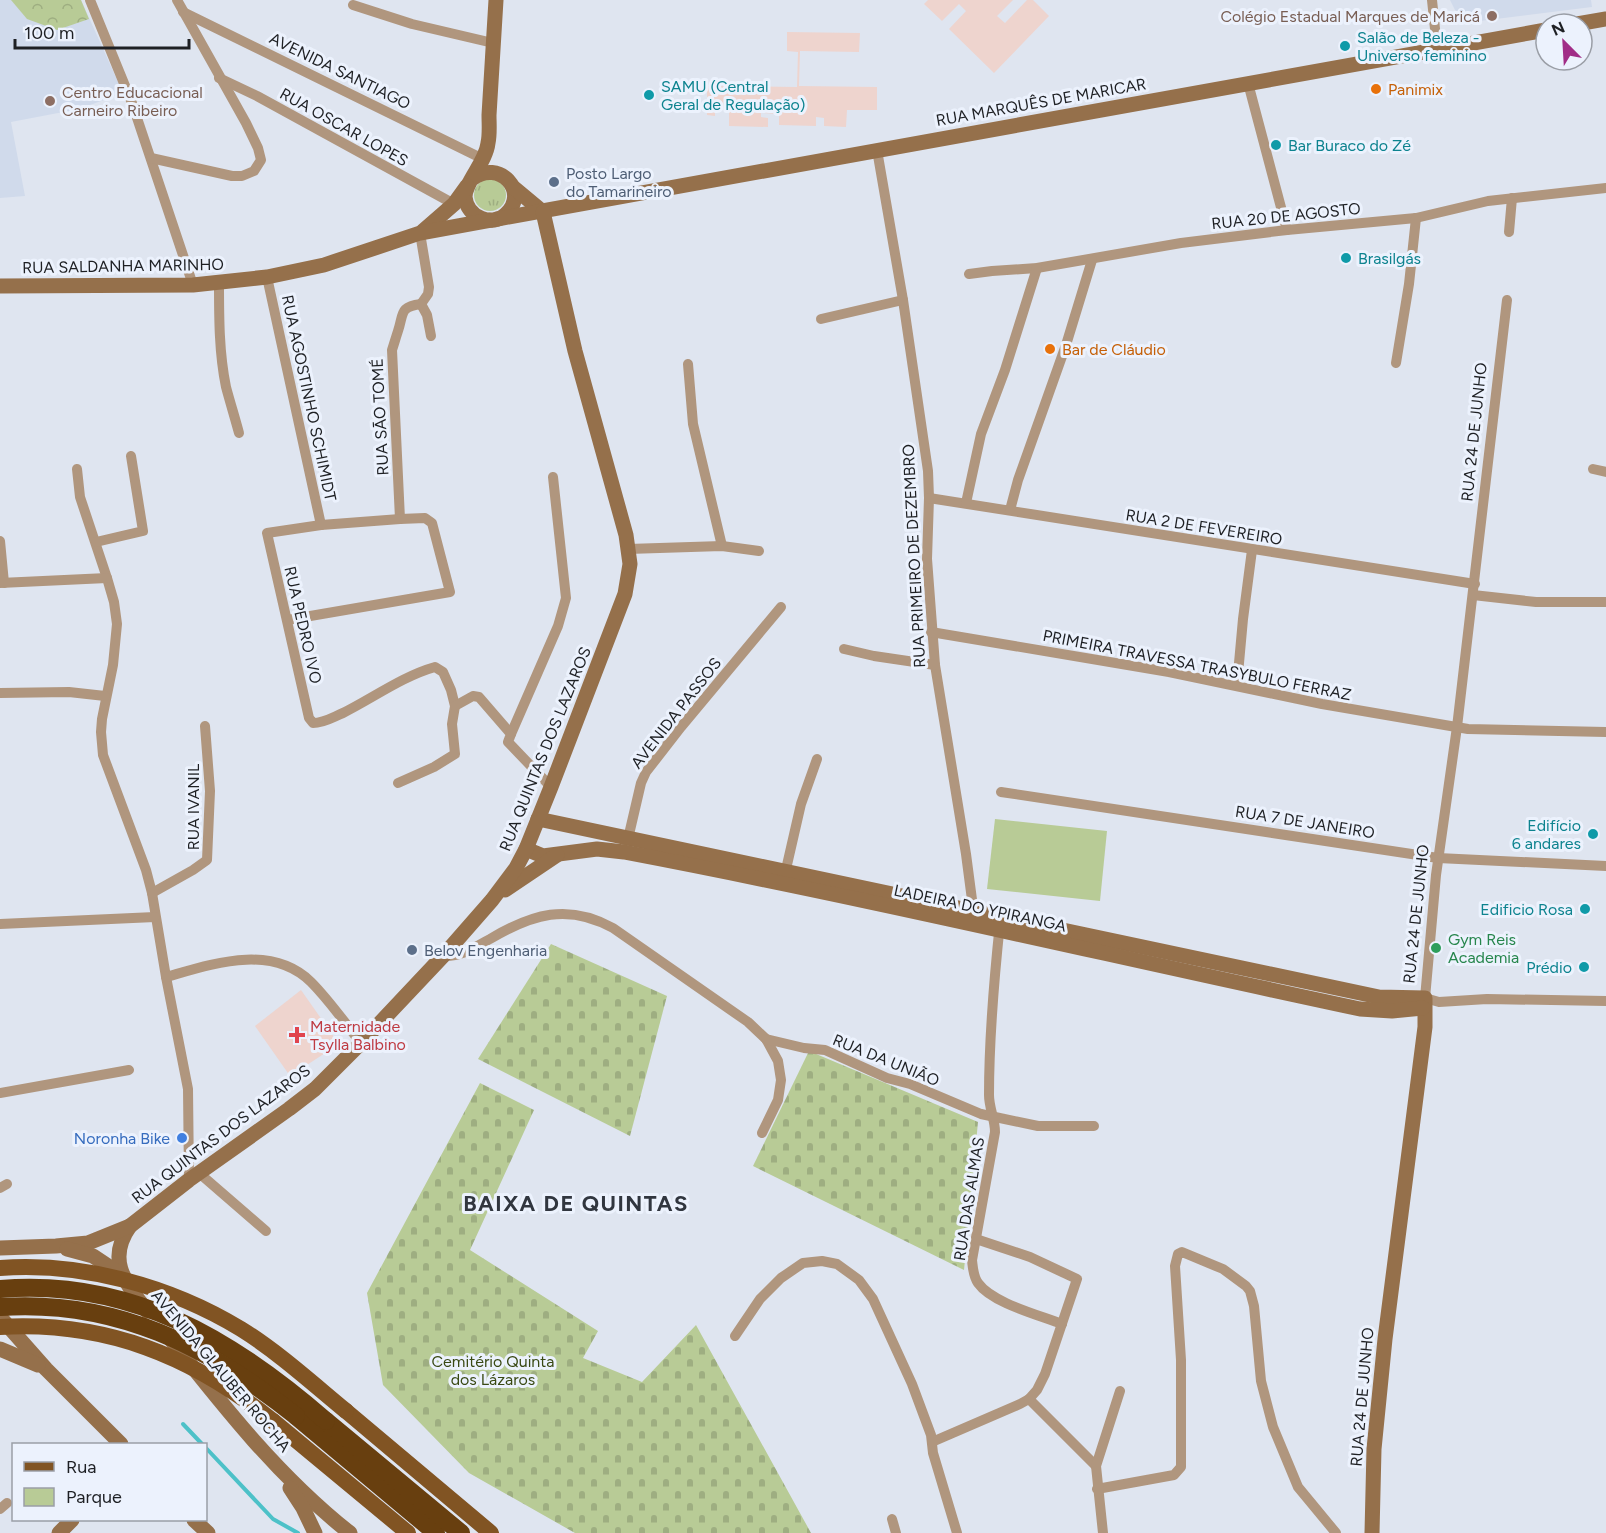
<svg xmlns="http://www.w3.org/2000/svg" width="1606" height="1533" font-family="Figtree,sans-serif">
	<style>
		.built { fill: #d0daeb }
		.medical { fill: #eed4ce }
		.green { fill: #b8cb96 }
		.forest { fill: url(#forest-crowns) }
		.cemetery { fill: url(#cemetery-stones) }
		.park { fill: url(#park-tufts) }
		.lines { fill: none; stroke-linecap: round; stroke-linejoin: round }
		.stream { stroke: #4dc1c8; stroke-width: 4 }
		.street { stroke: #b0967e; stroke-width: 10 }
		.secondary { stroke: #95704b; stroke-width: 15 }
		.primary { stroke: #815423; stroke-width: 16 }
		.highway { stroke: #683f0f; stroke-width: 18 }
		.primary-bridge { stroke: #815423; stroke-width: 16 }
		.highway-bridge { stroke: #683f0f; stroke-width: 18 }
		.education-dot { fill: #8d6e63; stroke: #ecf2fd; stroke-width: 2 }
		.culture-dot { fill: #0f9aa8; stroke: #ecf2fd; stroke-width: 2 }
		.food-dot { fill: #e8710a; stroke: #ecf2fd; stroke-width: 2 }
		.service-dot { fill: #5c6f8a; stroke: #ecf2fd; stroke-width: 2 }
		.leisure-dot { fill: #2e9e5b; stroke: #ecf2fd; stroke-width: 2 }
		.health-dot { fill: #e0444e; stroke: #ecf2fd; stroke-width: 2 }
		.shop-dot { fill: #3f7fe0; stroke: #ecf2fd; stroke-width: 2 }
		.labels { text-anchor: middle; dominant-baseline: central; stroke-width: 6; stroke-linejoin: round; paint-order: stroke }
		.education-label { font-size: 16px; fill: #785e54; stroke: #ecf2fd; text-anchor: end }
		.culture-label { font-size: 16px; fill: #0d838f; stroke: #ecf2fd; text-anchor: start }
		.street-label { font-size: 16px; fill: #1e2024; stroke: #ecf2fd }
		.food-label { font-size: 16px; fill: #c56008; stroke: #ecf2fd; text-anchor: start }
		.service-label { font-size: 16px; fill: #4e5e75; stroke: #ecf2fd; text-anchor: start }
		.leisure-label { font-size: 16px; fill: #27864d; stroke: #ecf2fd; text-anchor: start }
		.health-label { font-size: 16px; fill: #be3a42; stroke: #ecf2fd; text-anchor: start }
		.shop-label { font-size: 16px; fill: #366cbe; stroke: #ecf2fd; text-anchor: end }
		.park-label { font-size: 16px; fill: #394913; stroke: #ecf2fd }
		.district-label { font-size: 22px; font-weight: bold; letter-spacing: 1.5px; fill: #31363f; stroke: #ecf2fd }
	</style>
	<defs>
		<pattern id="forest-crowns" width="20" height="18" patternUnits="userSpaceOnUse" patternTransform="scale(1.5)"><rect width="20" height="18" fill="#b8cb96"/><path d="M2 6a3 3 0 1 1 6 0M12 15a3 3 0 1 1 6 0" fill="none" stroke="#9eae81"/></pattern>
		<pattern id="cemetery-stones" width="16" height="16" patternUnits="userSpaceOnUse" patternTransform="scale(1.5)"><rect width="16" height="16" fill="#b8cb96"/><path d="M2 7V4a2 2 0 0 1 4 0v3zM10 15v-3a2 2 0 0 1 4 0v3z" fill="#9eae81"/></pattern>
		<pattern id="park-tufts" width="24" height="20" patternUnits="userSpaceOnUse" patternTransform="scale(1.5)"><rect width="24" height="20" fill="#b8cb96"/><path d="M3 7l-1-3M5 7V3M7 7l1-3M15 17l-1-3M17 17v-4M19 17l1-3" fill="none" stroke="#9eae81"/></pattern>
	</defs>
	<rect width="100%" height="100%" fill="#dfe5f0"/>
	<g class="built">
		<polygon points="0,0 81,0 123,93 79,109 11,122 25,196 0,198"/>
		<polygon points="1450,0 1591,0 1592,7 1472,22 1455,10"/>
	</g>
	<g class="medical">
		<polygon points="928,0 1013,0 997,16 1005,23 1027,0 1033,0 1049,16 994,73 949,29 966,11 959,4 942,21 924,4"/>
		<polygon points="787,32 860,33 859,52 800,51 799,86 877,87 877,110 847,110 846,127 824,126 824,118 816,117 816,126 779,125 779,114 761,113 761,117 768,118 768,127 729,126 729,108 715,108 715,116 707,115 707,86 797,87 798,52 787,51"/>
		<polygon points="301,990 339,1044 290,1076 255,1026"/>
	</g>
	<polygon class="green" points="995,819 1107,831 1100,901 987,889"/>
	<polygon class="forest" points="11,0 81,0 89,19 57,30 27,19"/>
	<g class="cemetery">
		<polygon points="551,944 667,996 630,1136 478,1059"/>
		<polygon points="809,1051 978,1122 964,1270 753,1166"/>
		<polygon points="480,1083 534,1110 470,1250 598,1331 583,1358 642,1382 696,1325 811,1533 575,1533 469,1473 383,1385 367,1293"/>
	</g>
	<circle class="park" cx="490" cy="195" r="16"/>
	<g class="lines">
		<g class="stream">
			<polyline points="183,1424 202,1444"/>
			<polyline points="206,1448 273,1519 298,1533"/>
		</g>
		<g class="street">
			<polyline points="90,0 132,103 193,285"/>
			<polyline points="1432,0 1437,48"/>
			<polyline points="353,5 412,24 493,43"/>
			<polyline points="183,12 483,159"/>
			<polyline points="219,78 257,96 454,204"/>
			<polyline points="1248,83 1287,230"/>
			<polyline points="877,150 903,300 928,471 929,498 927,559 935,665 966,854 974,915"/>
			<polyline points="151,158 232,176 242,176 254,171 261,160 258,148 246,123 177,0"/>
			<polyline points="1509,232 1512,198"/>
			<polyline points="420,233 429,287 428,294 421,304"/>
			<polyline points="969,274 992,271 1037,268 1181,243 1287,230 1416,218 1488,201 1606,188"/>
			<polyline points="267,277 321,525"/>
			<path d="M 219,283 C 219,317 219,353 226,387 C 230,402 235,418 239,433"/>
			<polyline points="1507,300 1457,727 1436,875 1425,998 1439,1002 1487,999 1606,1001"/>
			<polyline points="421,304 427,315 431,336"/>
			<polyline points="821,319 903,300"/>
			<polyline points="1396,363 1409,284 1416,218"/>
			<polyline points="688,364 693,424 722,546"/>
			<polyline points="77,469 80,497 107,578 114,602 117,624 113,665 102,719 101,732 103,755 146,870 152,893 166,977 188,1089 189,1180"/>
			<polyline points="1593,469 1606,472"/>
			<polyline points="929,498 1475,584"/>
			<polyline points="966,503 981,434 1005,370 1037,268"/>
			<polyline points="1010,510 1018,480 1066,345 1092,260"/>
			<path d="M 400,519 L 392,350 C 394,344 396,337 398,331 C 404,313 399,307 421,304"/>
			<polyline points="0,541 4,583"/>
			<polyline points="96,542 143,531 131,456"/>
			<polyline points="628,549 722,546 759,551"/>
			<polyline points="0,583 107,578"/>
			<polyline points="1473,595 1536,602 1606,602"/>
			<path d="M 287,620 L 450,592 L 432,523 L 425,518 L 400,519 L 321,525 L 267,533 L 309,718 L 313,723 C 324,723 333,717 343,713 C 373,698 403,676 435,667 L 443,672 L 451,690 L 455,706 L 452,724 L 455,754 L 434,767 L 398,783"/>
			<polyline points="931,632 1169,672 1322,704 1468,729 1606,732"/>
			<polyline points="844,649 874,656 935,665"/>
			<polyline points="1237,685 1243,619 1252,550"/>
			<polyline points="0,693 69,692 105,696"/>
			<polyline points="455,706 473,696 479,697 511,734 508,742 551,787"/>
			<polyline points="511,734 558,626 566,598 553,477"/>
			<polyline points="1001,792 1438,858 1606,866"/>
			<polyline points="627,843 641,783 646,772 681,727 781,607"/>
			<polyline points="784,878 801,804 817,759"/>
			<polyline points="152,893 193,870 207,860 210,791 205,726"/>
			<path d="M 1000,923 C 994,980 989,1038 989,1095 C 989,1108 995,1119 995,1132 L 972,1260 C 973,1268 973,1276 978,1283 C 992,1303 1039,1315 1062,1324"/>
			<polyline points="0,924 155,917"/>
			<path d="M 443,956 C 461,957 474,948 490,939 C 532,914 568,903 613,928 L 748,1022 L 766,1039 L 778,1061 L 781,1080 L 778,1100 L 762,1133"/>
			<path d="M 166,977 C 212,964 271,943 311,982 C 329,1000 345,1023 361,1043"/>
			<polyline points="766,1039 804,1048 825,1050 887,1078 910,1084 981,1114 1038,1126 1094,1126"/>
			<polyline points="0,1093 129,1070"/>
			<polyline points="199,1173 266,1231"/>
			<polyline points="0,1188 7,1184"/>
			<polyline points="735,1336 760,1299 781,1278 803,1263 822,1261 837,1264 859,1280 873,1299 912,1384 931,1435 933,1453 957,1533"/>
			<polyline points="1029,1399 1096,1466"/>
			<polyline points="932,1442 1020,1404 1029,1399 1037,1390 1045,1374 1077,1279 1030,1257 976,1239"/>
			<polyline points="1097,1489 1174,1475 1181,1467 1181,1360 1175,1266 1178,1254 1182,1252 1223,1269 1246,1286 1250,1291 1254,1306 1261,1381 1273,1427 1298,1487 1336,1533"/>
			<polyline points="0,1509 7,1503"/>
			<polyline points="892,1519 896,1533"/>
			<polyline points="1103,1533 1096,1466 1120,1391"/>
		</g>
		<g class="secondary">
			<polyline points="1577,24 1606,19"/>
			<path d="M 472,179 C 499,158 530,192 506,214 C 492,228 467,217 465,197 C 465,182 486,162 488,143 C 490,134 489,124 489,115 C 491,77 494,38 496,0"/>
			<polyline points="513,187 543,212"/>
			<polyline points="497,219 1546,30"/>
			<polyline points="423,231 454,204 467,186"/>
			<polyline points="0,286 193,285 267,277 324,265 420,233 491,220"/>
			<polyline points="538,819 1379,997 1425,998 1425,1027 1385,1339 1374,1449 1372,1533"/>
			<path d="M 526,849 L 543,856 L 597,849 L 624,852 C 871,899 1115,957 1360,1009 L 1392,1011 L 1423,1008"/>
			<polyline points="505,890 557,855"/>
			<path d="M 130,1226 C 106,1260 125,1282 147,1311"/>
			<polyline points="0,1248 56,1246 88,1243 130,1226 189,1180 289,1109 315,1089 361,1043 443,956 492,900 516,868 526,849 551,787 625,594 630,564 626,535 575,351 543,212"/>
			<polyline points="67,1249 93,1256 123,1276"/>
			<polyline points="0,1317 46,1369 121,1444"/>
			<path d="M 168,1336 C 224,1407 279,1477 350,1533"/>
			<polyline points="0,1349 38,1365"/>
			<polyline points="290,1488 303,1508 315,1533"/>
			<polyline points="194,1520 208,1533"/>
			<polyline points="59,1533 72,1520"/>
		</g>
		<g class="primary">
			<polyline points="346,1411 491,1533"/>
			<polyline points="273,1421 408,1533"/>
		</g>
		<g class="highway">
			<polyline points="296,1416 436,1533"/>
			<polyline points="326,1421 461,1533"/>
		</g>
		<g class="primary-bridge">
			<path d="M 0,1268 C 83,1262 170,1286 241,1329 C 278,1352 312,1383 346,1411"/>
			<path d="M 0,1327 C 106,1321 192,1356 273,1421"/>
		</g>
		<g class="highway-bridge">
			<path d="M 0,1289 C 130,1278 232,1339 326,1421"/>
			<path d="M 0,1307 C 116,1299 208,1346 296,1416"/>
		</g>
	</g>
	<g class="education-dot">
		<circle cx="1492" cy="16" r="6"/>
		<circle cx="50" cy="101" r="6"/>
	</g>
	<g class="culture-dot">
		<circle cx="1345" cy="46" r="6"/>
		<circle cx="649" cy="95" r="6"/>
		<circle cx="1276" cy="145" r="6"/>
		<circle cx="1346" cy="258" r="6"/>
		<circle cx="1593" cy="834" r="6"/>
		<circle cx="1585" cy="909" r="6"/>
		<circle cx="1584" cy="967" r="6"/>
	</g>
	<g class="food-dot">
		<circle cx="1376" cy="89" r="6"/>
		<circle cx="1050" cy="349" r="6"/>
	</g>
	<g class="service-dot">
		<circle cx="554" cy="182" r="6"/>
		<circle cx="412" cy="950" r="6"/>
	</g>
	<circle class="leisure-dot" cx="1436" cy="948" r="6"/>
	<path class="health-dot" d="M294 1026h6v6h6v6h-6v6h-6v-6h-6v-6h6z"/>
	<circle class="shop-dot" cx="182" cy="1138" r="6"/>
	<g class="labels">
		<g class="education-label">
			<text x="1480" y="16">Colégio Estadual Marques de Maricá</text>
			<text x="62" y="92" text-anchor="start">Centro Educacional<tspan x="62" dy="18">Carneiro Ribeiro</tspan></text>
		</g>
		<g class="culture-label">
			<text x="1357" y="37">Salão de Beleza -<tspan x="1357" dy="18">Universo feminino</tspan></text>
			<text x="661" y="86">SAMU (Central<tspan x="661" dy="18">Geral de Regulação)</tspan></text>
			<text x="1288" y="145">Bar Buraco do Zé</text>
			<text x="1358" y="258">Brasilgás</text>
			<text x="1581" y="825" text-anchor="end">Edifício<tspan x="1581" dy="18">6 andares</tspan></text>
			<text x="1573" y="909" text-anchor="end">Edificio Rosa</text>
			<text x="1572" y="967" text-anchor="end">Prédio</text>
		</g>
		<g class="street-label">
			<text transform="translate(340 71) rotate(26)">AVENIDA SANTIAGO</text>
			<text transform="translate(1041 102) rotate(-10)">RUA MARQUÊS DE MARICAR</text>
			<text transform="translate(344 127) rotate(29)">RUA OSCAR LOPES</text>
			<text transform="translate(1286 216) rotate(-6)">RUA 20 DE AGOSTO</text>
			<text transform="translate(123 266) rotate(-1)">RUA SALDANHA MARINHO</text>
			<text transform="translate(309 398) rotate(78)">RUA AGOSTINHO SCHIMIDT</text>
			<text transform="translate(380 417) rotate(-93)">RUA SĀO TOMÉ</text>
			<text transform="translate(1474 432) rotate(-84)">RUA 24 DE JUNHO</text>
			<text transform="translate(1204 527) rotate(9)">RUA 2 DE FEVEREIRO</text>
			<text transform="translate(914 556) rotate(-93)">RUA PRIMEIRO DE DEZEMBRO</text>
			<text transform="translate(303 625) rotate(77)">RUA PEDRO IVO</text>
			<text transform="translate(1197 665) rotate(11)">PRIMEIRA TRAVESSA TRASYBULO FERRAZ</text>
			<text transform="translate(676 713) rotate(-52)">AVENIDA PASSOS</text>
			<text transform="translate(545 749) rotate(-68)">RUA QUINTAS DOS LAZAROS</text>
			<text transform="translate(193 807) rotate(-90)">RUA IVANIL</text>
			<text transform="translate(1305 822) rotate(9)">RUA 7 DE JANEIRO</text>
			<text transform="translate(980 908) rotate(12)">LADEIRA DO YPIRANGA</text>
			<text transform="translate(1416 914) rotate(-84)">RUA 24 DE JUNHO</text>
			<text transform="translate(886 1060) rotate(22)">RUA DA UNIÃO</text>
			<text transform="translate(221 1134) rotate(-37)">RUA QUINTAS DOS LAZAROS</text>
			<text transform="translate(969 1199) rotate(-81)">RUA DAS ALMAS</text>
			<text transform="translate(221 1371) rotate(50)">AVENIDA GLAUBER ROCHA</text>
			<text transform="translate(1362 1397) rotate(-85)">RUA 24 DE JUNHO</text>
		</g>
		<g class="food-label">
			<text x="1388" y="89">Panimix</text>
			<text x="1062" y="349">Bar de Cláudio</text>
		</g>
		<g class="service-label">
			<text x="566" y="173">Posto Largo<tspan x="566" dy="18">do Tamarineiro</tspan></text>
			<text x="424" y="950">Belov Engenharia</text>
		</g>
		<g class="leisure-label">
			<text x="1448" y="939">Gym Reis<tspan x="1448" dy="18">Academia</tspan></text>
		</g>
		<g class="health-label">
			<text x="310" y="1026">Maternidade<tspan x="310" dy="18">Tsylla Balbino</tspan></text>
		</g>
		<g class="shop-label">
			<text x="170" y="1138">Noronha Bike</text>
		</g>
		<g class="park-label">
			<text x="493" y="1361">Cemitério Quinta<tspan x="493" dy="18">dos Lázaros</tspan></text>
		</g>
		<g class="district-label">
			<text x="576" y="1203">BAIXA DE QUINTAS</text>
		</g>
	</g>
	<rect x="12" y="1443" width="195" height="78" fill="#ecf2fd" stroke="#9a9ea6" stroke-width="1.5"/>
	<rect x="24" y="1462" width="30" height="9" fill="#815423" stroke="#9a9ea6" stroke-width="1.5"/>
	<text x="66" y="1473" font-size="18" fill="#1e2024">Rua</text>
	<rect x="24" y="1488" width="30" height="18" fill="#b8cb96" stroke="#9a9ea6" stroke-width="1.5"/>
	<text x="66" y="1503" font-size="18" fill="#1e2024">Parque</text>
	<g transform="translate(1564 42) rotate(336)"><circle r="28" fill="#ecf2fd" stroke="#9a9ea6" stroke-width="1.5"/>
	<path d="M0-4.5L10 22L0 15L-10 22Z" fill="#a12d87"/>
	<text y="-9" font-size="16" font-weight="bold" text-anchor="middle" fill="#1e2024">N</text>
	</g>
	<path d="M15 39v9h174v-9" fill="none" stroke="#1e2024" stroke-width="3"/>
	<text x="24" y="39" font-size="18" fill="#1e2024" stroke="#ecf2fd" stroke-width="4.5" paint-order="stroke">100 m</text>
</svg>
